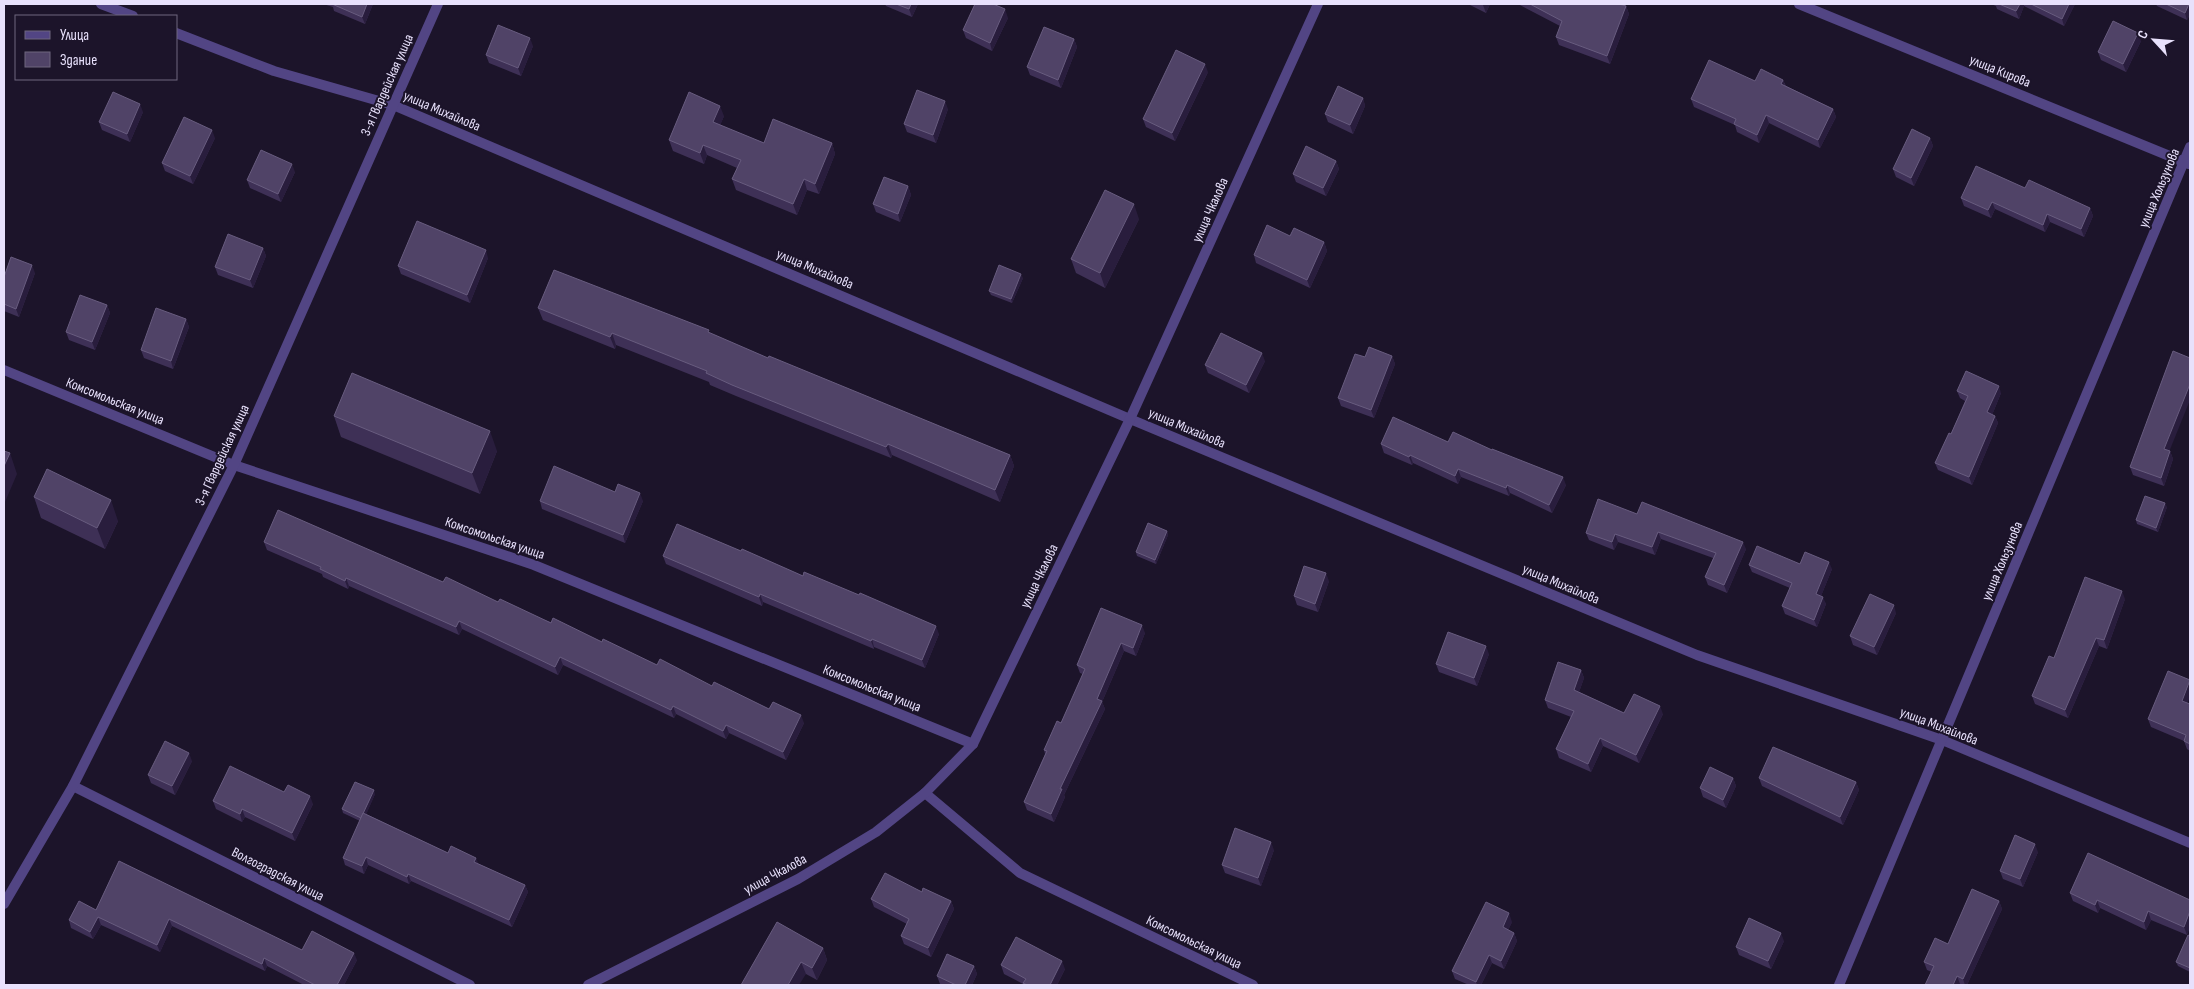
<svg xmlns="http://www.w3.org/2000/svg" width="2194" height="989" font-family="'Sofia Sans Condensed',sans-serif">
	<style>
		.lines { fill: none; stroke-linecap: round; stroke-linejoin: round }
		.street { stroke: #524584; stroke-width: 10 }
		.wall { fill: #3e3056 }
		.shaded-wall { fill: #291d3d }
		.building { fill: #504367; stroke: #685c7f }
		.labels { text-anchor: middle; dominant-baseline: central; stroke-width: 4; stroke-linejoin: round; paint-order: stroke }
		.street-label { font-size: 14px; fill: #e8e1fc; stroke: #1c142a }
	</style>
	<rect width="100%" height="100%" fill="#1c142a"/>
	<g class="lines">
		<g class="street">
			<polyline points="101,4 133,16"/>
			<polyline points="1799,4 2189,164"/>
			<polyline points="176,33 274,71 393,105 1130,419 1697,655 1942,740 2190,843"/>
			<polyline points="4,370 234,465 534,565 973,744"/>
			<polyline points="73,786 470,985"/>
			<polyline points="925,793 1020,873 1253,985"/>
			<polyline points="4,904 73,786 234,465 438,4"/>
			<polyline points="588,985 798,879 876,832 925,793 973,744 1130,419 1318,4"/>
			<polyline points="1839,985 2190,147"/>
		</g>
	</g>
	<g class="wall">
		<polygon points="323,4 373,4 365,24 334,11 333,7"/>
		<polygon points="885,4 918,4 912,17 886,6"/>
		<polygon points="1468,4 1490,4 1486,13"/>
		<polygon points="1518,4 1619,4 1626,6 1629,14 1610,64 1559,45 1556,37 1560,26"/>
		<polygon points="1991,4 2075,4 2064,26 2024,6 2019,19 1997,9 1996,6"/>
		<polygon points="2156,4 2190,4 2190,14 2187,20 2157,6"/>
		<polygon points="1008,18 992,51 966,38 963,30"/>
		<polygon points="1074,39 1077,47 1061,88 1030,75 1027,67"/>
		<polygon points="2141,41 2126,72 2101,60 2098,52"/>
		<polygon points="533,46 521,76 489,63 486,55"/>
		<polygon points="1208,72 1175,141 1146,127 1143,119"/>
		<polygon points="1783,80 1786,86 1833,109 1836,117 1820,148 1769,123 1759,143 1737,132 1735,125 1694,107 1691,99 1755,81"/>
		<polygon points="1363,98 1365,106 1353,134 1328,122 1325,114"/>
		<polygon points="948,109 936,143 907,132 904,124"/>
		<polygon points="143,112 130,142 102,130 99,122"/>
		<polygon points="724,116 720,125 764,143 832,143 835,154 819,194 807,190 797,215 736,190 732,179 737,168 707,155 704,164 673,151 669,140"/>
		<polygon points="215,138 193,184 165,171 162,163"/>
		<polygon points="1930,138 1933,146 1914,186 1896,177 1893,169"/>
		<polygon points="1336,161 1339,169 1326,196 1296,182 1293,174"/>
		<polygon points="295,172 281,202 250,188 247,180"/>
		<polygon points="908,186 911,195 900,222 876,212 873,204"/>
		<polygon points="2025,188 2090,208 2093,216 2084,237 2050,222 2045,232 1995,209 1991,218 1964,206 1961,198"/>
		<polygon points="1139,219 1105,288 1076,273 1071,259"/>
		<polygon points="1290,236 1324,242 1327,251 1310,288 1256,263 1254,255"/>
		<polygon points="263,248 266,256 253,288 218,275 215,267"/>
		<polygon points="488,258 470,303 401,274 398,266"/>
		<polygon points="35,273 19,317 4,311 4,277"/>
		<polygon points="1023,278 1012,303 991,295 989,291"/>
		<polygon points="107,305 110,313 95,350 69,340 66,332"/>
		<polygon points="538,308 709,333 768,358 1010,455 1014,466 1000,502 892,455 891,458 736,396 710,385 709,382 616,345 615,349 543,320"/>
		<polygon points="186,319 189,327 173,369 144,358 141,350"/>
		<polygon points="1392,356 1395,364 1374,418 1341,406 1338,398 1365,357"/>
		<polygon points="1265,361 1249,393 1208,373 1205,365"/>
		<polygon points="1957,391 2001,393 1992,415 1995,416 1998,423 1972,485 1938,470 1935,463 1951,434 1965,401 1960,398"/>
		<polygon points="334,416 497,451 480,494 341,437"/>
		<polygon points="1448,442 1566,485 1552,513 1510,493 1509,496 1461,477 1458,484 1413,463 1412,465 1384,453 1381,444"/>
		<polygon points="2170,451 2173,459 2164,486 2133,475 2130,467"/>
		<polygon points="615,492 643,501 625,543 542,509 540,501"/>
		<polygon points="34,497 118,521 105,549 41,518"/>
		<polygon points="2167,507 2158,532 2137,524 2136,520"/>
		<polygon points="1637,514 1746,549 1727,593 1708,585 1705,577 1713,558 1661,539 1655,555 1618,542 1614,550 1589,540 1586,533"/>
		<polygon points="1167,531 1168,535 1156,564 1137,556 1136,552"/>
		<polygon points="264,542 443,582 498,602 602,642 657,665 712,686 804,723 786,760 729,733 726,739 676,714 674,718 563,665 558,675 462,629 459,635 349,586 348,589 323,577 322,574 267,550"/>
		<polygon points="741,551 803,576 939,634 925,668 874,647 874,649 763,602 762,606 666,564 663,556"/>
		<polygon points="1800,564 1832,569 1821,596 1826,604 1817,627 1785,614 1782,606 1790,588 1752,572 1749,565"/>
		<polygon points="1329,581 1318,612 1297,605 1294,596"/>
		<polygon points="2125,599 2107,649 2099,646 2068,718 2035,704 2032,696 2054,658"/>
		<polygon points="1101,608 1145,633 1136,656 1124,651 1102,702 1105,709 1064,795 1065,797 1054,822 1027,810 1024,802 1045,754 1044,750 1061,723 1083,674 1080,673 1077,665"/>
		<polygon points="1896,613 1877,655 1853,645 1850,636"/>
		<polygon points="1489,654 1477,686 1439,672 1436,664"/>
		<polygon points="1581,670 1584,678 1579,692 1624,713 1663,714 1639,763 1603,746 1591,772 1559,758 1556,749 1571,717 1548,708 1545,700"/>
		<polygon points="2188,703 2190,704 2190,751 2187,749 2184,741 2151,727 2148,719"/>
		<polygon points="192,761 175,795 151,783 148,775"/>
		<polygon points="1733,778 1736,786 1726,808 1703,797 1700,788"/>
		<polygon points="1759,778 1856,782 1859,790 1843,825 1762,786"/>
		<polygon points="284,792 313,804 295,841 245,817 242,822 216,809 213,801"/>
		<polygon points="375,794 366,814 448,853 479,864 525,885 528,892 512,927 411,881 409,884 368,865 364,874 345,865 343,858 360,821 343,813 342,809"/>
		<polygon points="1274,850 1261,886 1225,873 1222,865"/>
		<polygon points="2038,852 2023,887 2003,879 2000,871"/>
		<polygon points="119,861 302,950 357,960 344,985 304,985 267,966 265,971 172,926 160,952 101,925 93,939 71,928 69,920 96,910"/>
		<polygon points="922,892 951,901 954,909 931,957 904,944 901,936 907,924 874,907 871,899"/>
		<polygon points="2070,893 2190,900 2190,926 2187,935 2151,920 2146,930 2100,908 2098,913 2073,901"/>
		<polygon points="1999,901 2002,909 1967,985 1962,985 1927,970 1924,962 1948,944"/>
		<polygon points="1512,922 1508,930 1514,933 1517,941 1504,969 1492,963 1481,985 1469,985 1455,979 1452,971"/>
		<polygon points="2190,936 2190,972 2178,966 2176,962"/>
		<polygon points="1784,941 1771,969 1739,955 1736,947"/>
		<polygon points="823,948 827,960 817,980 806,974 741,985"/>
		<polygon points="1001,965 1065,969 1057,985 1024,985 1023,984 1004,974"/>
		<polygon points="974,966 977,974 972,985 942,985 940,984 937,976"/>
	</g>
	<g class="shaded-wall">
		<polygon points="367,4 373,4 365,24 362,17"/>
		<polygon points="911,4 918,4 912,17 909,9"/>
		<polygon points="1483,4 1490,4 1486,13 1483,5"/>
		<polygon points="2020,4 2024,4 2024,6 2019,19 2016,11"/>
		<polygon points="2069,4 2075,4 2064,26 2062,19"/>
		<polygon points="2189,4 2190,4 2190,14 2187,20 2185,13"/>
		<polygon points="1626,6 1629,14 1610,64 1607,56"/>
		<polygon points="1005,9 1008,18 992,51 990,43"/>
		<polygon points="2138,33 2141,41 2126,72 2123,64"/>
		<polygon points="530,38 533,46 521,76 518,68"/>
		<polygon points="1074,39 1077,47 1061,88 1058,80"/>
		<polygon points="1205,64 1208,72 1175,141 1172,133"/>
		<polygon points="1783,80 1786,88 1781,84"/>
		<polygon points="1363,98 1365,106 1353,134 1350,125"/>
		<polygon points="945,101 948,109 936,143 933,135"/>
		<polygon points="140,104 143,112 130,142 127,134"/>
		<polygon points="720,106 724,116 717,133 713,122"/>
		<polygon points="1833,109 1836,117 1820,148 1818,140"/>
		<polygon points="1766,115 1769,123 1759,143 1757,135"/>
		<polygon points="212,130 215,138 193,184 190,176"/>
		<polygon points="1930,138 1933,146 1914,186 1911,178"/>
		<polygon points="832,143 835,154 819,194 815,184"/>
		<polygon points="703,145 707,155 704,164 700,153"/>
		<polygon points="1336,161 1339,169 1326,196 1323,188"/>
		<polygon points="292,164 295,172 281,202 278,194"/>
		<polygon points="804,179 807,190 797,215 793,204"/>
		<polygon points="908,186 911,195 900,222 898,214"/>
		<polygon points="1992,202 1995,209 1991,218 1988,210"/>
		<polygon points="1134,204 1139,219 1105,288 1100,273"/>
		<polygon points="2090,208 2093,216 2084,237 2081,229"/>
		<polygon points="2047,214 2050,222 2045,232 2043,225"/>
		<polygon points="1324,242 1327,251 1310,288 1307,280"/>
		<polygon points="263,248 266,256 253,288 250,280"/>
		<polygon points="486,250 488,258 470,303 467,295"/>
		<polygon points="32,265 35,273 19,317 16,309"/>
		<polygon points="1021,274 1023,278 1012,303 1011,299"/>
		<polygon points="107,305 110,313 95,350 92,342"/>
		<polygon points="186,319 189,327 173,369 171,361"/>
		<polygon points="612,333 616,345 615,349 610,337"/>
		<polygon points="1262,353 1265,361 1249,393 1246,385"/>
		<polygon points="1392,356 1395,364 1374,418 1371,410"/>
		<polygon points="2190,384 2190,400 2167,457 2164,449"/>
		<polygon points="1999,386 2001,393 1990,420 1987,412"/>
		<polygon points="1995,416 1998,423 1972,485 1969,477"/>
		<polygon points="490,431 497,451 480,494 472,473"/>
		<polygon points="888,444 892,455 891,458 886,447"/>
		<polygon points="2170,451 2173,459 2164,486 2161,478"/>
		<polygon points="10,453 17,474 5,502 4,500 4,466"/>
		<polygon points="1010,455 1014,466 1000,502 995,490"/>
		<polygon points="1410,455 1413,463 1412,465 1409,457"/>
		<polygon points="1458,469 1461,477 1458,484 1455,476"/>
		<polygon points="1563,477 1566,485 1552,513 1549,505"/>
		<polygon points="1507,485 1510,493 1509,496 1506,488"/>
		<polygon points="640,493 643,501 625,543 623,535"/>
		<polygon points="111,500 118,521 105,549 97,528"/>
		<polygon points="2165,503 2167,507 2158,532 2156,528"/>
		<polygon points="1167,531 1168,535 1156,564 1155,560"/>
		<polygon points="1658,532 1661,539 1655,555 1652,547"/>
		<polygon points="1615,534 1618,542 1614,550 1612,542"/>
		<polygon points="1743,542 1746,549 1727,593 1724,585"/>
		<polygon points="1829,562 1832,569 1819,601 1816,594"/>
		<polygon points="1326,573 1329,581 1318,612 1315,604"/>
		<polygon points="346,578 349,586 348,589 345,581"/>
		<polygon points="2122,591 2125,599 2107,649 2104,640"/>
		<polygon points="760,594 763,602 762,606 759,597"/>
		<polygon points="1823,597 1826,604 1817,627 1814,620"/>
		<polygon points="1894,605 1896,613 1877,655 1874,647"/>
		<polygon points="459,621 462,629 459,635 456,627"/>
		<polygon points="1142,625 1145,633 1136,656 1133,648"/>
		<polygon points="936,626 939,634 925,668 922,660"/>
		<polygon points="2096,638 2099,646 2068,718 2065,710"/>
		<polygon points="872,639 874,647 874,649 871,641"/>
		<polygon points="1121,643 1124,651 1102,702 1105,709 1064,795 1065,797 1054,822 1051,814 1060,789 1097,699"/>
		<polygon points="1486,646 1489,654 1477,686 1474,678"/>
		<polygon points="560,657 563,665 558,675 555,667"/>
		<polygon points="1581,670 1584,678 1577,698 1574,690"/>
		<polygon points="2190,682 2190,697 2185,709 2182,701"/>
		<polygon points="673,706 676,714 674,718 671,710"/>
		<polygon points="1660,706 1663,714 1639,763 1636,755"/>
		<polygon points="801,715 804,723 786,760 783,752"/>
		<polygon points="726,725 729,733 726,739 723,731"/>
		<polygon points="1600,738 1603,746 1591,772 1588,764"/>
		<polygon points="189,753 192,761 175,795 172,786"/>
		<polygon points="1733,778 1736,786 1726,808 1723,800"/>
		<polygon points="1856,782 1859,790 1843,825 1840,817"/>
		<polygon points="374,790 375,794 363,822 361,818"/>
		<polygon points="310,796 313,804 295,841 292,833"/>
		<polygon points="242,809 245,817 242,822 240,814"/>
		<polygon points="1271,842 1274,850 1261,886 1258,878"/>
		<polygon points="2035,844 2038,852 2023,887 2020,879"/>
		<polygon points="366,857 368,865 364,874 362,866"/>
		<polygon points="476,858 479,865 474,862"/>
		<polygon points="408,874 411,881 409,884 407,877"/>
		<polygon points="525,885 528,892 512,927 509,920"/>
		<polygon points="2097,900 2100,908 2098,913 2095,905"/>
		<polygon points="951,901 954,909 931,957 928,948"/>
		<polygon points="1999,901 2002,909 1967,985 1965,985 1963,979"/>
		<polygon points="2148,911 2151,920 2146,930 2144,922"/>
		<polygon points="2190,911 2190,926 2187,935 2184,927"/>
		<polygon points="1509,913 1512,922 1506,935 1503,927"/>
		<polygon points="98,917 101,925 93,939 90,932"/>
		<polygon points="169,919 172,926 160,952 157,945"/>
		<polygon points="1514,933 1517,941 1504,969 1501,961"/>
		<polygon points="1781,933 1784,941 1771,969 1768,961"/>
		<polygon points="823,948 827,960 817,980 812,968"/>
		<polygon points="354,953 357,960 344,985 337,985"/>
		<polygon points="1489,955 1492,963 1481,985 1477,985 1476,982"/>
		<polygon points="264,958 267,966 265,971 262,964"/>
		<polygon points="1062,961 1065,969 1057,985 1050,985"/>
		<polygon points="801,962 806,974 799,985 788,985"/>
		<polygon points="974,966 977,974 972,985 965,985"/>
		<polygon points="1957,976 1960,984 1959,985 1953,985"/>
	</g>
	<g class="building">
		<polygon points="332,4 367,4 362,17"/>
		<polygon points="896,4 911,4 909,9"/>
		<polygon points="975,4 993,4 1005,9 990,43 963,30"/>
		<polygon points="1530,4 1619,4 1626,6 1607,56 1556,37 1562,21"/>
		<polygon points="1999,4 2020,4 2016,11"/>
		<polygon points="2031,4 2069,4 2062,19"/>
		<polygon points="2166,4 2189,4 2185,13"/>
		<polygon points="2113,21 2138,33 2123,64 2098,52"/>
		<polygon points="498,25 530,38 518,68 486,55"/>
		<polygon points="1044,27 1074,39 1058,80 1027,67"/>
		<polygon points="1176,50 1205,64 1172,133 1143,119"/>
		<polygon points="1709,60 1755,81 1761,69 1783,80 1781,84 1833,109 1818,140 1766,115 1757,135 1734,124 1736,119 1691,99"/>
		<polygon points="1338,86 1363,98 1350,125 1325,114"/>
		<polygon points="917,90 945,101 933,135 904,124"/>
		<polygon points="113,92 140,104 127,134 99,122"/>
		<polygon points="689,92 720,106 713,122 764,143 773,119 832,143 815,184 804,179 793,204 732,179 741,160 703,145 700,153 669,140"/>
		<polygon points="184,117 212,130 190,176 162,163"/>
		<polygon points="1912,129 1930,138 1911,178 1893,169"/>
		<polygon points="1306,146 1336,161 1323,188 1293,174"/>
		<polygon points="261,150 292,164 278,194 247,180"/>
		<polygon points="1976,166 2025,188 2029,180 2090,208 2081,229 2047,214 2043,225 1992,202 1988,210 1961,198"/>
		<polygon points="884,177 908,186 898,214 873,204"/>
		<polygon points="1105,190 1134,204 1100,273 1071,259"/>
		<polygon points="417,221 486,250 467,295 398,266"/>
		<polygon points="1267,225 1290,236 1294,228 1324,242 1307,280 1254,255"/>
		<polygon points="228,234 263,248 250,280 215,267"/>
		<polygon points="11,257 32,265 16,309 4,304 4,277"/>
		<polygon points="999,265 1021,274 1011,299 989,291"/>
		<polygon points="554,270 709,330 708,332 768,358 769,356 1010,455 995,490 888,444 886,447 732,385 706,373 707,371 612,333 610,337 538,308"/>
		<polygon points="80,295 107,305 92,342 66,332"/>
		<polygon points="156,308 186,319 171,361 141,350"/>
		<polygon points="1221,333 1262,353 1246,385 1205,365"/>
		<polygon points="1369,347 1392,356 1371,410 1338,398 1355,354 1365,357"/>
		<polygon points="2173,351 2190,358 2190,384 2164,449 2170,451 2161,478 2130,467"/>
		<polygon points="1966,371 1999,386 1987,412 1995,416 1969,477 1935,463 1949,433 1951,434 1968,396 1957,391"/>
		<polygon points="352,373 490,431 472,473 334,416"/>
		<polygon points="1393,417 1448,442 1453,432 1492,450 1492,449 1563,477 1549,505 1507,485 1506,488 1458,469 1455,476 1410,455 1409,457 1381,444"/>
		<polygon points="4,451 10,453 4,466"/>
		<polygon points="554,466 615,492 618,484 640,493 623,535 540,501"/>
		<polygon points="47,469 111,500 97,528 34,497"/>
		<polygon points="2145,496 2165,503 2156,528 2136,520"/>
		<polygon points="1598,499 1637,514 1642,502 1743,542 1724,585 1705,577 1716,553 1658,532 1652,547 1615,534 1612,542 1586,533"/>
		<polygon points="278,510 443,582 446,577 498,602 500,599 551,623 553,618 602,642 603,639 657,665 660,659 712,686 714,682 769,709 773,702 801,715 783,752 726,725 723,731 673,706 671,710 560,657 555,667 459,621 456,627 346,578 345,581 320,569 321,567 264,542"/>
		<polygon points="1148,523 1167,531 1155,560 1136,552"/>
		<polygon points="677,524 741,551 742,549 803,576 804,572 859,595 860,593 936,626 922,660 872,639 871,641 760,594 759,597 663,556"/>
		<polygon points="1757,546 1800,564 1805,552 1829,562 1816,594 1823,597 1814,620 1782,606 1792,583 1749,565"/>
		<polygon points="1304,566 1326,573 1315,604 1294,596"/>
		<polygon points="2085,577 2122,591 2104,640 2096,638 2065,710 2032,696 2049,656 2054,658"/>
		<polygon points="1870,594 1894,605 1874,647 1850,636"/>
		<polygon points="1101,608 1142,625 1133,648 1121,643 1097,699 1102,701 1060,789 1062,789 1051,814 1024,802 1047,751 1044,750 1057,721 1061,723 1085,669 1077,665"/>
		<polygon points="1448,632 1486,646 1474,678 1436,664"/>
		<polygon points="1558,662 1581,670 1574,690 1624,713 1634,694 1660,706 1636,755 1600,738 1588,764 1556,749 1574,711 1545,700"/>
		<polygon points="2168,671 2190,680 2182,701 2190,704 2190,744 2184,741 2186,735 2148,719"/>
		<polygon points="165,741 189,753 172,786 148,775"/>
		<polygon points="1773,747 1856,782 1840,817 1759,778"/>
		<polygon points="230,766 284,792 288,785 310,796 292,833 242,809 240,814 213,801"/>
		<polygon points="1710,767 1733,778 1723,800 1700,788"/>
		<polygon points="355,782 374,790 361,818 342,809"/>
		<polygon points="363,813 448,853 451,846 476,858 474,862 525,885 509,920 408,874 407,877 366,857 362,866 343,858"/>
		<polygon points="1235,828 1271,842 1258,878 1222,865"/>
		<polygon points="2015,835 2035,844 2020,879 2000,871"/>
		<polygon points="2088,853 2190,900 2190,911 2184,927 2148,911 2144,922 2097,900 2095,905 2070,893"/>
		<polygon points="119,861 302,950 312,931 354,953 337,985 315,985 264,958 262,964 169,919 157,945 98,917 90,932 69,920 79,901 96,910"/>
		<polygon points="885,873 922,892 923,888 951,901 928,948 901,936 909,919 871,899"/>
		<polygon points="1972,889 1999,901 1963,979 1957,976 1953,985 1925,985 1934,966 1924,962 1935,938 1948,944"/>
		<polygon points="1486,902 1509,913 1503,927 1514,933 1501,961 1489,955 1476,982 1452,971"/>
		<polygon points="1749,918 1781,933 1768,961 1736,947"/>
		<polygon points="777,922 823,948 812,968 801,962 788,985 741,985"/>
		<polygon points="2188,935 2190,936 2190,968 2176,962"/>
		<polygon points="1016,937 1062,961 1050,985 1027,985 1023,983 1026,979 1001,965"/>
		<polygon points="947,954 974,966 965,985 956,985 937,976"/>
	</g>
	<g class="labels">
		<g class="street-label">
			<text transform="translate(2000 71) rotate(22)">улица Кирова</text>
			<text transform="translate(387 85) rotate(-66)">3-я Гвардейская улица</text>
			<text transform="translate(442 111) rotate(23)">улица Михайлова</text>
			<text transform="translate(2159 188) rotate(-67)">улица Хользунова</text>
			<text transform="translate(1210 210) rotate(-66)">улица Чкалова</text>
			<text transform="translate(815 269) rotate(23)">улица Михайлова</text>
			<text transform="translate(115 401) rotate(22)">Комсомольская улица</text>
			<text transform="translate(1187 428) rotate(23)">улица Михайлова</text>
			<text transform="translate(222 455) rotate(-65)">3-я Гвардейская улица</text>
			<text transform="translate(495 538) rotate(19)">Комсомольская улица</text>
			<text transform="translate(2002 561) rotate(-67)">улица Хользунова</text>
			<text transform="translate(1039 576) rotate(-64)">улица Чкалова</text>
			<text transform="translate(1561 584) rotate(23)">улица Михайлова</text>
			<text transform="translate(872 688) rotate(22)">Комсомольская улица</text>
			<text transform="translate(1939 726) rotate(21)">улица Михайлова</text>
			<text transform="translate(278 874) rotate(27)">Волгоградская улица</text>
			<text transform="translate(775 874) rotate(-28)">улица Чкалова</text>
			<text transform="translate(1194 942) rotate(26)">Комсомольская улица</text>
		</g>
	</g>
	<rect width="2194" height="989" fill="none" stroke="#e8e1fc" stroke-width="10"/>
	<rect x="15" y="15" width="162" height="65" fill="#1c142a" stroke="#6e667e"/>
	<rect x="25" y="31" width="25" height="8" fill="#524584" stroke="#6e667e"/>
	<text x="60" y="40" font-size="15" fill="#e8e1fc">Улица</text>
	<rect x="25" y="52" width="25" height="15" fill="#504367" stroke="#6e667e"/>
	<text x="60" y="65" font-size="15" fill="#e8e1fc">Здание</text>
	<g transform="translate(2154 40) rotate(296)" stroke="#1c142a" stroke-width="4" paint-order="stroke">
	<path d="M0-4L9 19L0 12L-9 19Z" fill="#e8e1fc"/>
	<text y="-8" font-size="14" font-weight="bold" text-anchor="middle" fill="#e8e1fc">С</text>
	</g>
</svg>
